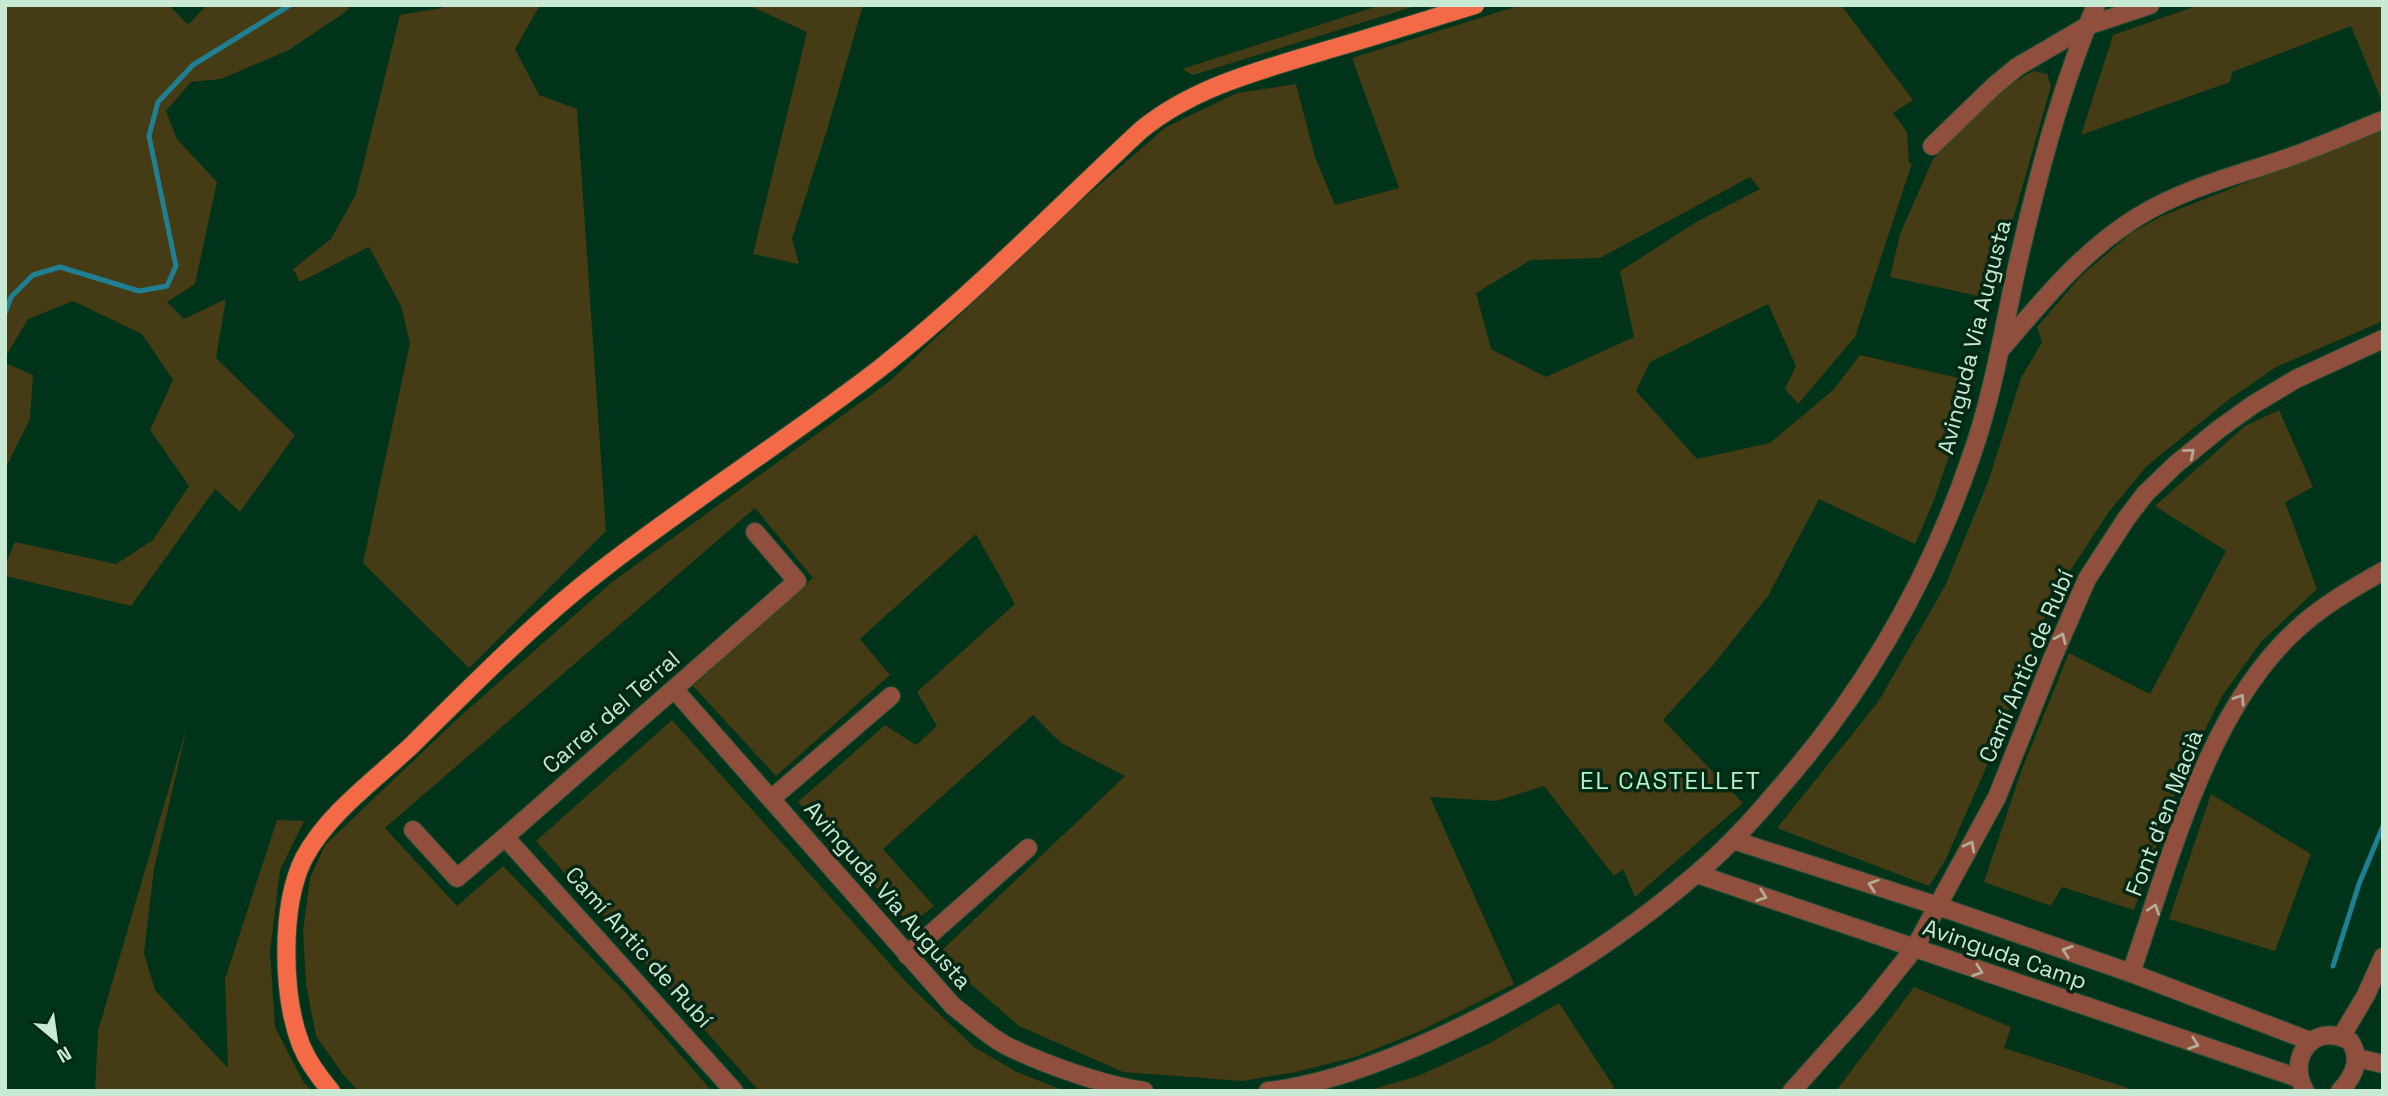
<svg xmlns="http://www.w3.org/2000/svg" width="2388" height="1096" font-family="'Space Grotesk',sans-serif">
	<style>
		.green { fill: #453b14; fill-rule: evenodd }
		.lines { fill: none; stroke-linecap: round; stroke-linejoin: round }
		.stream { stroke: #1f7f93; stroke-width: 5 }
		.minor-casing { stroke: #205138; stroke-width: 20 }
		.major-casing { stroke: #205138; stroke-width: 20 }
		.minor { stroke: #904e3c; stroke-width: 18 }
		.major { stroke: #f46a46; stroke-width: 18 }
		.oneway { stroke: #b2ab97 }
		.labels { text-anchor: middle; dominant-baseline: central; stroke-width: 7; stroke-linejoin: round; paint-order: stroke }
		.street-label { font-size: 23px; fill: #c8e9d3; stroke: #052815 }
		.neighbourhood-label { font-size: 24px; letter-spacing: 2px; fill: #b1f4c8; stroke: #052815 }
	</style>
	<rect width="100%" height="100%" fill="#00341a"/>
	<g class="green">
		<polygon points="5,5 169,5 188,25 207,5 348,5 348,10 289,50 221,79 191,82 166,111 177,139 217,182 195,284 167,302 184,319 226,299 216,358 295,435 240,512 215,489 131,606 5,576 5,565 15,542 116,564 153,540 189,486 150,430 173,380 142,334 73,301 28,319 5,358"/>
		<polygon points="444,5 540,5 515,49 539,95 577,109 606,531 469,668 363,563 410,343 401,306 369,247 300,282 293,269 331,239 356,194 400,15 442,8"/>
		<polygon points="748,5 863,5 827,130 792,239 799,264 753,254 807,32"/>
		<polygon points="1381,5 1419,5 1193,75 1182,69"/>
		<path d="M 1521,5 L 1841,5 L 1913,100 L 1893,113 L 1907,132 L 1909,163 L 1912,163 L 1855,337 L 1798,404 L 1785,389 L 1796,366 L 1768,304 L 1650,362 L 1636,391 L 1697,459 L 1770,443 L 1833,390 L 1860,355 L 1975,382 L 1932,505 L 1915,544 L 1819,499 L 1768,596 L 1713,665 L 1663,720 L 1743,803 L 1635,897 L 1623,869 L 1614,876 L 1544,786 L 1496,801 L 1430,797 L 1514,984 L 1418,1032 L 1355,1057 L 1296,1072 L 1242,1081 L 1123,1072 L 1019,1026 L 937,955 L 1125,776 L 1061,743 L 1033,715 L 883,849 L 934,906 L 910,925 L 798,802 L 885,725 L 916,745 L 937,726 L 917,692 L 1015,604 L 976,534 L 860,639 L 890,675 L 776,776 L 693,686 L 813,578 L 755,508 L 385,828 L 457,906 L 503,866 L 626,993 L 712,1091 L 358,1091 L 342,1073 L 316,1036 L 306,985 L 303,931 L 310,878 L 325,845 L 455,721 L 612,582 L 890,381 L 1083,199 L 1166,127 L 1237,93 L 1296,84 L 1315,157 L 1335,205 L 1399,188 L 1352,58 ZM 1750,177 L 1760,189 L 1698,221 L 1620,271 L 1634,337 L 1546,377 L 1491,349 L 1476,293 L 1531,260 L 1600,258 Z"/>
		<polygon points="2199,5 2383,5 2383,104 2351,26 2232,72 2230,82 2081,135 2113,35"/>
		<polygon points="2033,71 2047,74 2051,86 2004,251 1993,299 1890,277 1900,234 1933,159 2003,89"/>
		<polygon points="2383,128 2383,321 2276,367 2227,401 2147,466 2108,513 2053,597 1985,770 1945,861 1929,886 1777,828 1878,702 1945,586 1988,482 2021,378 2042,342 2037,327 2081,276 2131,233 2162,216"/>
		<polygon points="5,363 33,375 30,419 5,469"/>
		<polygon points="2279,410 2313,487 2285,502 2317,589 2261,642 2222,696 2179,782 2134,910 2062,887 2051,906 1984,882 2022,769 2069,653 2150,694 2226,551 2155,506 2245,426"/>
		<polygon points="672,720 908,984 974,1047 1017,1072 1065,1091 759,1091 536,841"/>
		<polygon points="188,723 154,869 144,953 155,990 228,1068 225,979 277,820 304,821 280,870 270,952 275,1027 303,1081 312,1091 95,1091 98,1031"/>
		<polygon points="2211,794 2311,854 2275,951 2169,919"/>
		<polygon points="1914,987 2011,1027 2004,1048 2137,1091 1836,1091"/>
		<polygon points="1559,1003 1614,1087 1610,1091 1366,1091 1418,1076 1488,1044"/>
	</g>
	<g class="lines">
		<g class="stream">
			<polyline points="5,313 11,297 33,275 60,267 139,291 167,286 176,266 149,136 158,102 193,65 290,5"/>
			<polyline points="2333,966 2359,884 2383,826"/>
		</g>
		<g class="minor-casing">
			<g id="minor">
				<polyline points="1932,146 1993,87 2017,67 2087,26 2150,5"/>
				<path d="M 2001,349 C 2043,300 2083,250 2139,216 C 2186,187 2242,174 2293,156 C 2323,145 2353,132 2383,120"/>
				<path d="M 674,689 L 953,1006 C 970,1019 987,1035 1005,1045 C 1043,1064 1102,1085 1144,1091"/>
				<polyline points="771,799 891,696"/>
				<polyline points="413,830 457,878 505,837 797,581 755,532"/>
				<polyline points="505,837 734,1091"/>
				<polyline points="1733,840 1938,906 2131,973 2310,1041"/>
				<polyline points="1697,874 2298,1078"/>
				<polyline points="907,955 1028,848"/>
				<path d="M 2131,973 C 2170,861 2206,713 2295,631 C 2321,606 2352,589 2383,571"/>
				<polyline points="2341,1037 2366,995 2383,957"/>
				<polyline points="2357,1058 2383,1064"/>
				<path d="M 1268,1091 C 1332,1084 1404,1054 1462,1026 C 1546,986 1624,936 1695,875 C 1725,850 1752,821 1777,791 C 1863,694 1929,580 1971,457 C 1994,392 2004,324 2019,258 C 2039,172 2061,86 2096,5"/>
				<polyline points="1792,1091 1869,1005 1914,949 1997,797 2053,657 2087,579 2126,519 2145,494 2175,465 2219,429 2254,404 2296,379 2383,339"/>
				<path d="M 2305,1091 C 2286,1058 2313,1021 2350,1041 C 2362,1059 2354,1076 2340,1091"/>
			</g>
		</g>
		<g class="major-casing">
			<path id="major" d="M 331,1091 C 319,1077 308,1062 301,1045 C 282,996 280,906 304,858 C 328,813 375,780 412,745 C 475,683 538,618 608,565 C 696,497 791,437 879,369 C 972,296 1055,210 1141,130 C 1195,86 1262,70 1327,50 C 1376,36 1426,20 1475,5"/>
		</g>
		<use href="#minor" class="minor"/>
		<use href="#major" class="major"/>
	</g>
	<defs><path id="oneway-chevron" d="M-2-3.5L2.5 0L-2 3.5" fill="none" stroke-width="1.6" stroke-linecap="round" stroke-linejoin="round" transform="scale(1.75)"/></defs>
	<g class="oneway">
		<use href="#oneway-chevron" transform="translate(2190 453) rotate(-40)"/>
		<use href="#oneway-chevron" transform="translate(2061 638) rotate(-66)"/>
		<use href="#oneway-chevron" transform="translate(2240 699) rotate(-56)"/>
		<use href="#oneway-chevron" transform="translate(1970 846) rotate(-62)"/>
		<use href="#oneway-chevron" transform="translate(1873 885) rotate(-162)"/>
		<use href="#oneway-chevron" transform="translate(1762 896) rotate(19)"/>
		<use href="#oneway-chevron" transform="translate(2154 909) rotate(-71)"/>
		<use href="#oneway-chevron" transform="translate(2067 951) rotate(-161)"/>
		<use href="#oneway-chevron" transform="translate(1978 971) rotate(19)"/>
		<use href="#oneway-chevron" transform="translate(2194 1044) rotate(19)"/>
	</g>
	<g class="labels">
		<g class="street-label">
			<text transform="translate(1974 337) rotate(-76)">Avinguda Via Augusta</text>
			<text transform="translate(2026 666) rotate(-67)">Camí Antic de Rubí</text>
			<text transform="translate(611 712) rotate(-41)">Carrer del Terral</text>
			<text transform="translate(2164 813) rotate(-69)">Font d'en Macià</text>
			<text transform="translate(888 895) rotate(49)">Avinguda Via Augusta</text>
			<text transform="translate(639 947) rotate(48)">Camí Antic de Rubí</text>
			<text transform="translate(2005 954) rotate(19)">Avinguda Camp</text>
		</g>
		<g class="neighbourhood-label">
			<text x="1671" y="780">EL CASTELLET</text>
		</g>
	</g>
	<rect width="2388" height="1096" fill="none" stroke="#c8e9d3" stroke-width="14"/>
	<g transform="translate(56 1040) rotate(151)" stroke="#052815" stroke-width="5" paint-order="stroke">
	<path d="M0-5L12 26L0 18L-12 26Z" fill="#c8e9d3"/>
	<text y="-10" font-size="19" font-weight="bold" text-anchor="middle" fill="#c8e9d3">N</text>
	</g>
</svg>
